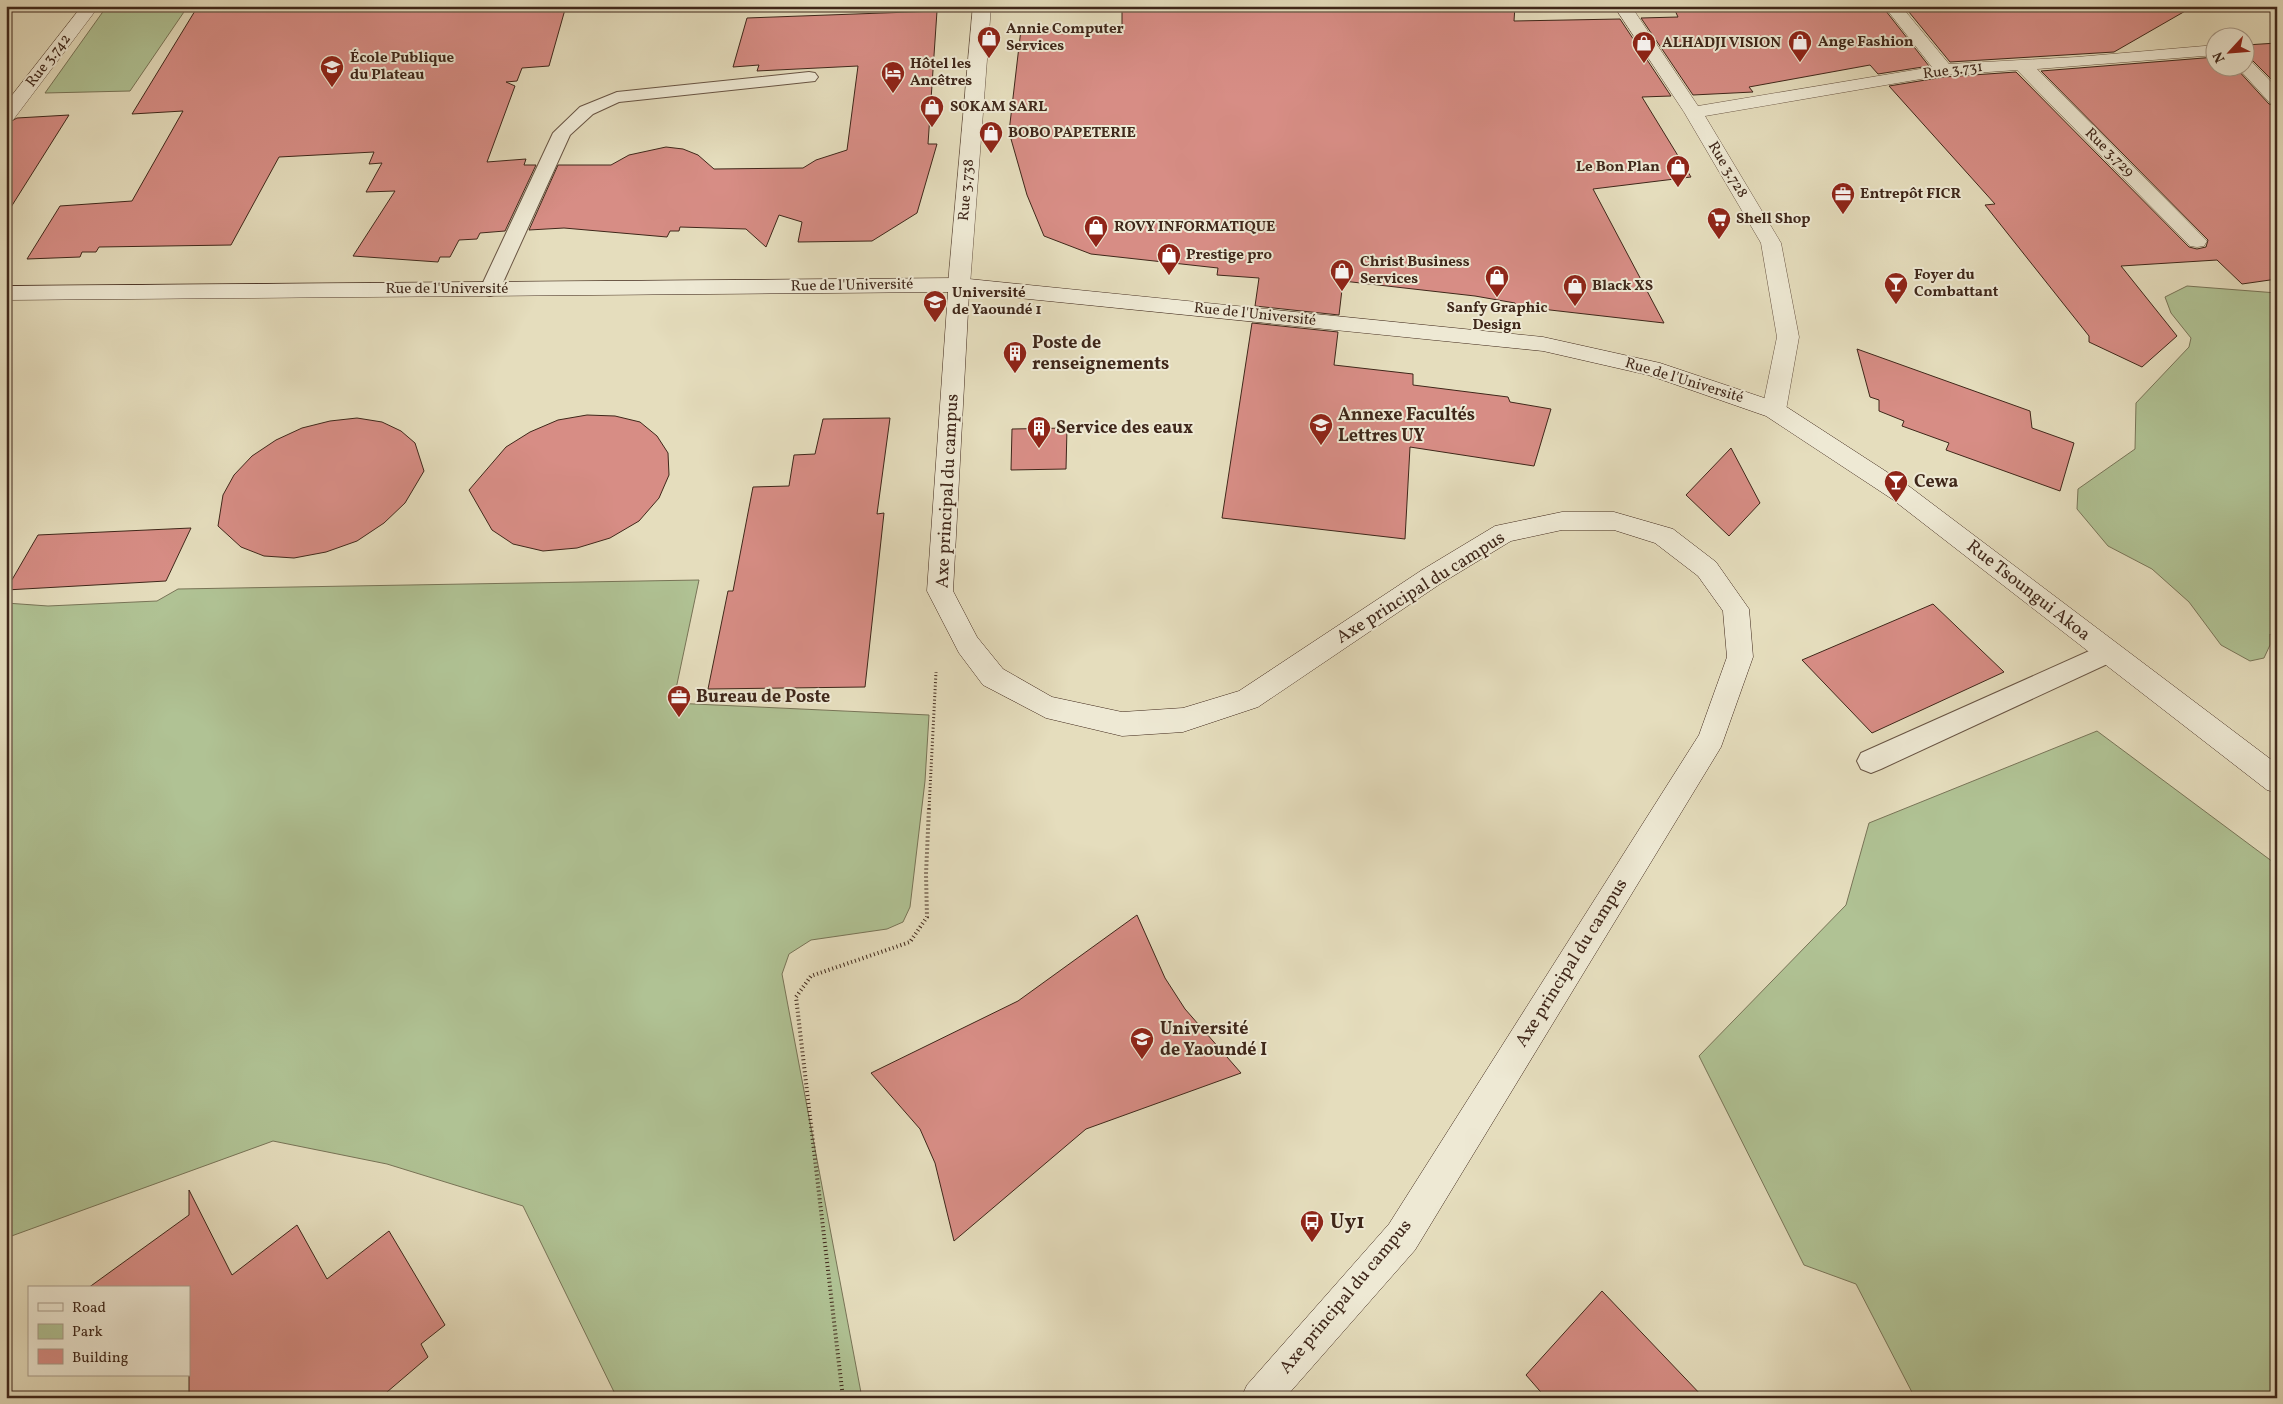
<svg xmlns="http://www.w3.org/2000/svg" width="2283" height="1404" font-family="Vollkorn,serif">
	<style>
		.green { fill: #b0c294; stroke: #787457 }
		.building { fill: #d78d85; stroke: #3f271a }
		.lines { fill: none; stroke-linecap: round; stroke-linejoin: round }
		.lane-casing { stroke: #685443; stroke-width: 2 }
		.street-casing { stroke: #685443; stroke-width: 1 }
		.secondary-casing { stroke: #3f271a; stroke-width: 1 }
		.path-far1 { stroke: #3f271a; stroke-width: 3; stroke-dasharray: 1 2.5; stroke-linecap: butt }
		.path { stroke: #3f271a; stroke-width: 4; stroke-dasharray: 1 3; stroke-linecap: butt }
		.lane { fill: #eee9d4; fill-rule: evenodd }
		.street { fill: #eee9d4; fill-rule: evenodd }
		.secondary { fill: #eee9d4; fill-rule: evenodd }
		.labels { text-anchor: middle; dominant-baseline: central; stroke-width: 4; stroke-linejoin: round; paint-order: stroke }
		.far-poi-label { font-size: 15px; font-weight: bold; fill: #3f271a; stroke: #eee9d4; text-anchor: start }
		.far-street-label { font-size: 15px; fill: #3f271a; stroke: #eee9d4 }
		.poi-label { font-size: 18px; font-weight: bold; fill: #3f271a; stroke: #eee9d4; text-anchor: start }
		.street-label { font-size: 18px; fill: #3f271a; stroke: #eee9d4 }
		.near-poi-label { font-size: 21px; font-weight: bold; fill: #3f271a; stroke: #eee9d4; text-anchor: start }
	</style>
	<rect width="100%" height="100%" fill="#e5ddbd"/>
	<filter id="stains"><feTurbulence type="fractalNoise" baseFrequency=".004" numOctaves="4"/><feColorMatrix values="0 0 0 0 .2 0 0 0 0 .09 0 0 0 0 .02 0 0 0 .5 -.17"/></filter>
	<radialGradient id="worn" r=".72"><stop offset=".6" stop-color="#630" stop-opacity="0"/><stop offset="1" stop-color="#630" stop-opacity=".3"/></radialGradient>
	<g class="green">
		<polygon points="107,6 188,6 130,91 45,93"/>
		<polygon points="2187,286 2277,293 2277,640 2270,634 2270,645 2264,658 2250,661 2221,645 2189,602 2152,569 2108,546 2077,509 2078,489 2135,449 2136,403 2189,347 2191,338 2171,313 2165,297"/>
		<polygon points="699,580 673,703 929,715 925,781 910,907 903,922 887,929 811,940 789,954 782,974 862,1398 617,1398 523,1206 387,1164 273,1141 6,1238 6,603 48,606 157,601 178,589"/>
		<polygon points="2097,731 2277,865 2277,1398 1915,1398 1856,1284 1804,1265 1699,1056 1846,905 1869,823"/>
	</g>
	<g class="building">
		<polygon points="198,6 566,6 549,66 522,68 517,81 506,82 515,86 487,162 526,159 524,165 536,165 505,231 480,233 477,239 459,240 450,257 440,257 438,262 353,256 395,191 366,192 382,163 369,164 374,152 279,157 231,245 99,247 96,252 82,252 80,257 27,259 60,206 132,201 183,111 132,114"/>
		<polygon points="1122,6 1515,6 1514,21 1620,19 1671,96 1642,97 1691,177 1593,189 1664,323 1515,306 1515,303 1475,296 1343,281 1339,315 1255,306 1259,278 1217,275 1218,268 1091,254 1044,236 1027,195 1009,132 1021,29 1064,30 1064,27 1122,30"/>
		<polygon points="1673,6 1882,6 1929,66 1878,74 1870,65 1749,87 1753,92 1693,95 1641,18 1678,17"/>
		<polygon points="1904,6 2194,6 2114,52 1950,62"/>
		<polygon points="937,11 928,144 937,144 917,213 872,241 798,242 802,222 779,215 766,247 746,229 680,227 679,231 670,231 667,237 564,228 529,230 558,165 611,165 629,155 666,147 683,149 698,155 714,169 803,168 816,160 847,150 858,66 757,71 759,65 733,67 747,18"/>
		<polygon points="2277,43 2277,85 2253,61 2246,59 2246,45"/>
		<polygon points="2216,57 2216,68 2236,68 2269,104 2277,107 2277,279 2242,284 2217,260 2121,266 2177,336 2142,367 2089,342 2089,336 1985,205 1995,204 1889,86 1944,77 2016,72 2189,247 2197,249 2206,247 2208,240 2041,71"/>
		<polygon points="69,115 6,215 6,124 17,118"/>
		<polygon points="1252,323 1338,332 1334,365 1413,374 1413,385 1508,397 1510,402 1551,409 1534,466 1410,447 1405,539 1222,518"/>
		<polygon points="1857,349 2030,411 2032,428 2074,443 2060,491 1946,450 1949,443 1902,426 1904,421 1879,411 1879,400 1870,397"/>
		<polygon points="587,415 615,416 640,422 657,436 668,453 669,475 659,498 639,521 610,538 577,548 543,551 513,544 492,530 469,490 506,447 530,432 558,420"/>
		<polygon points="357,418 382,422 401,431 415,443 424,471 405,503 384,523 357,541 326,552 294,558 264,556 241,547 218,526 223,495 234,475 252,456 276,440 302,428 330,421"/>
		<polygon points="890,418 877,514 884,513 865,687 708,689 728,591 733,591 753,487 789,486 794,455 815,454 823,419"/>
		<polygon points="1067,428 1066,469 1011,470 1012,429"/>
		<polygon points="1731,448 1760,503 1729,536 1686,495"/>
		<polygon points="191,528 166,581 6,590 38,535"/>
		<polygon points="1933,604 2004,672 1872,733 1802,660"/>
		<polygon points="1137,915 1165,978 1185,1009 1241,1073 1086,1129 954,1241 935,1163 920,1129 871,1073 1018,1001"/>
		<polygon points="189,1190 232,1275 297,1225 327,1279 389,1231 445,1325 421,1344 428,1357 380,1398 189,1398 189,1288 88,1288 189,1215"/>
		<polygon points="1602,1291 1704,1398 1546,1398 1526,1375"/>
	</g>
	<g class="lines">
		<g class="lane-casing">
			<g id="lane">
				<polygon points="809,72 815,73 818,77 815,81 619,102 593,114 570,135 500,289 497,294 490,296 483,294 480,289 553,133 580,107 617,92"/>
				<polygon points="2107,643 2116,646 2120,653 2116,660 1881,769 1871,773 1861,769 1857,761 1861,753"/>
			</g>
		</g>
		<g class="street-casing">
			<g id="street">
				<polygon points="82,6 99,6 13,120 6,122 6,103"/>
				<polygon points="973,6 991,6 970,285 967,290 959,292 951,290 948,285"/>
				<polygon points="1614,6 1631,6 1698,106 1932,67 1884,6 1901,6 1949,64 2077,57 2216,45 2216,55 2037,69 2207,241 2204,246 2197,247 2190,246 2017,70 1944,75 1705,116 1781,243 1799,337 1786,410 1782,416 1774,418 1766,416 1762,410 1777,337 1761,243 1684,112"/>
				<polygon points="2246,61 2252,62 2277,88 2277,105 2270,103 2240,70 2238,68 2246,68"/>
			</g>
		</g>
		<g class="secondary-casing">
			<polygon id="secondary" points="959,278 1543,337 1660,363 1782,404 1910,487 2277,764 2277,793 2267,790 1892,499 1766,416 1648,375 1543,351 969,293 953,591 977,637 1003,669 1052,697 1122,712 1183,708 1239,691 1422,570 1495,526 1562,512 1614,512 1673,529 1716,562 1749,609 1753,657 1721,747 1415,1250 1285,1398 1241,1398 1247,1385 1389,1224 1699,735 1727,657 1723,611 1698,576 1655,543 1614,530 1562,530 1511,541 1440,584 1258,707 1183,732 1122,736 1046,718 983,685 959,653 927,591 948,292 6,300 6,286"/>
		</g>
		<polyline class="path-far1" points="929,809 936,672"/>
		<polyline class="path" points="843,1398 796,997 811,976 910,942 927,917 926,874 929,808"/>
		<use href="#lane" class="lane"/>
		<use href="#street" class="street"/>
		<use href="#secondary" class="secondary"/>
	</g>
	<defs>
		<g id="shop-pin" transform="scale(1.25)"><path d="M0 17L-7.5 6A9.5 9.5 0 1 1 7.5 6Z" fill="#8f2418" stroke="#eee9d4"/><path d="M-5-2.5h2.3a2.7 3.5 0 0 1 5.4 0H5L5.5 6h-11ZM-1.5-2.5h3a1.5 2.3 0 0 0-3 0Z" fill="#fff"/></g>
		<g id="school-pin" transform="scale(1.25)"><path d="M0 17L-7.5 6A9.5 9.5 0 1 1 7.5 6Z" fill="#8f2418" stroke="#eee9d4"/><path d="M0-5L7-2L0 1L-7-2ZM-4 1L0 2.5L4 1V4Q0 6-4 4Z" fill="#fff"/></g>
		<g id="hotel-pin" transform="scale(1.25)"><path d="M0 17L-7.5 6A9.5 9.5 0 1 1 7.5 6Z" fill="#8f2418" stroke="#eee9d4"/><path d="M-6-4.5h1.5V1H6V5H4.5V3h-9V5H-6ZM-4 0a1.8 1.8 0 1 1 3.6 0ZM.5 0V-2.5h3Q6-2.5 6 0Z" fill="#fff"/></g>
		<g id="office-pin" transform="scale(1.25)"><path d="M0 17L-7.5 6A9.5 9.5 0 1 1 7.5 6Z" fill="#8f2418" stroke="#eee9d4"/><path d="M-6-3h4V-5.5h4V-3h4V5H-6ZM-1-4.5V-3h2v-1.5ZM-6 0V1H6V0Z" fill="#fff"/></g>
		<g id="supermarket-pin" transform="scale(1.25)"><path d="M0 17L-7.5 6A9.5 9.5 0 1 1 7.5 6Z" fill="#8f2418" stroke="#eee9d4"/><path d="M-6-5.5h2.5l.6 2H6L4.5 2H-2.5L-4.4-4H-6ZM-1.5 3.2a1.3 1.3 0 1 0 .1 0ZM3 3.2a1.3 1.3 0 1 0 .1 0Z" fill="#fff"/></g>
		<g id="bar-pin" transform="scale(1.25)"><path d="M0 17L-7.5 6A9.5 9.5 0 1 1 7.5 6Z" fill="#8f2418" stroke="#eee9d4"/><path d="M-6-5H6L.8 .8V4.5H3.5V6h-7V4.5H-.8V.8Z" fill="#fff"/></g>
		<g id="university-pin" transform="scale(1.25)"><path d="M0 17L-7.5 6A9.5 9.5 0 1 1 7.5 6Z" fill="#8f2418" stroke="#eee9d4"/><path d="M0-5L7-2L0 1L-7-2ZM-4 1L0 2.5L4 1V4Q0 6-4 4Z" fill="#fff"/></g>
		<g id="building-pin" transform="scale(1.25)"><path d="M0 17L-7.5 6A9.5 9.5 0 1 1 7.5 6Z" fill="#8f2418" stroke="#eee9d4"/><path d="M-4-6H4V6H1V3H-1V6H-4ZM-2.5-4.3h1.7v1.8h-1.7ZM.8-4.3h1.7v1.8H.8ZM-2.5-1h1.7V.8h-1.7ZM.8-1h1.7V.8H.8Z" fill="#fff"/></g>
		<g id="bus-pin" transform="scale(1.25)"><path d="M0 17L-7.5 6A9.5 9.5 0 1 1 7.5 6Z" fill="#8f2418" stroke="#eee9d4"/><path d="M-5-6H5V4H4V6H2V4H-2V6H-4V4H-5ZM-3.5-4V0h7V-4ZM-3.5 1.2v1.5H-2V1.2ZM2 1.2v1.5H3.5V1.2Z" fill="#fff"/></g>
	</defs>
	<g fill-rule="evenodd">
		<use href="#shop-pin" x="989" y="38"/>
		<use href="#shop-pin" x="1800" y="42"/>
		<use href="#shop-pin" x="1644" y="43"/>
		<use href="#school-pin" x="332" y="67"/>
		<use href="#hotel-pin" x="893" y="73"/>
		<use href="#shop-pin" x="932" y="107"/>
		<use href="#shop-pin" x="991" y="133"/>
		<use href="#shop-pin" x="1678" y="167"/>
		<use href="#office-pin" x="1843" y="194"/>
		<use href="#supermarket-pin" x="1719" y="219"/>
		<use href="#shop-pin" x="1096" y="227"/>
		<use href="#shop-pin" x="1169" y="255"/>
		<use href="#shop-pin" x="1342" y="271"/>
		<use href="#shop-pin" x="1497" y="277"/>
		<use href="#bar-pin" x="1896" y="284"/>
		<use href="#shop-pin" x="1575" y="286"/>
		<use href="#university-pin" x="935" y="302"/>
		<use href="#building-pin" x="1015" y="353"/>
		<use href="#school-pin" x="1321" y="425"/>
		<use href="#building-pin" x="1039" y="428"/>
		<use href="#bar-pin" x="1896" y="482"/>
		<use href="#office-pin" x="679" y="697"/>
		<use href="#university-pin" x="1142" y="1039"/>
		<use href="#bus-pin" x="1312" y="1222"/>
	</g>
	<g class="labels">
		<g class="far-poi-label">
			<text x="1006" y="29">Annie Computer<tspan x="1006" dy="17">Services</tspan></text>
			<text x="1818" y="42">Ange Fashion</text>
			<text x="1662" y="43">ALHADJI VISION</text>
			<text x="350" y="58">École Publique<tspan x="350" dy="17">du Plateau</tspan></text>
			<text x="910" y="64">Hôtel les<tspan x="910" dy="17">Ancêtres</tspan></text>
			<text x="950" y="107">SOKAM SARL</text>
			<text x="1008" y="133">BOBO PAPETERIE</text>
			<text x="1660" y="167" text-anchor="end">Le Bon Plan</text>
			<text x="1860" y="194">Entrepôt FICR</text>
			<text x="1736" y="219">Shell Shop</text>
			<text x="1114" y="227">ROVY INFORMATIQUE</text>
			<text x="1186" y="255">Prestige pro</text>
			<text x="1360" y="262">Christ Business<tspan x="1360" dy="17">Services</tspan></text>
			<text x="1914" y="275">Foyer du<tspan x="1914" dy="17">Combattant</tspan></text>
			<text x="1592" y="286">Black XS</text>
			<text x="952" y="293">Université<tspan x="952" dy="17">de Yaoundé 1</tspan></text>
			<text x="1497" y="308" text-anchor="middle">Sanfy Graphic<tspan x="1497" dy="17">Design</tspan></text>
		</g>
		<g class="far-street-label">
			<text transform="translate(49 61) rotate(-52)">Rue 3.742</text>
			<text transform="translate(1953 71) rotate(-7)">Rue 3.731</text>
			<text transform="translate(2109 153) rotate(45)">Rue 3.729</text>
			<text transform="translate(1727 170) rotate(59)">Rue 3.728</text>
			<text transform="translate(967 190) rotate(-85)">Rue 3.738</text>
			<text transform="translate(852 286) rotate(-1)">Rue de l'Université</text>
			<text x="447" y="289">Rue de l'Université</text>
			<text transform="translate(1255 315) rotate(6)">Rue de l'Université</text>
			<text transform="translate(1684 381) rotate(17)">Rue de l'Université</text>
		</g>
		<g class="poi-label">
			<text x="1032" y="343">Poste de<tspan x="1032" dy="21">renseignements</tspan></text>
			<text x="1338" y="415">Annexe Facultés<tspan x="1338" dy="21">Lettres UY</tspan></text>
			<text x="1056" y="428">Service des eaux</text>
			<text x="1914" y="482">Cewa</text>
			<text x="696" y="697">Bureau de Poste</text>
			<text x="1160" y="1029">Université<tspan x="1160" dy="21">de Yaoundé I</tspan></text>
		</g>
		<g class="street-label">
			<text transform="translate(948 491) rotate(-87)">Axe principal du campus</text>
			<text transform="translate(1421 588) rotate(-32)">Axe principal du campus</text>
			<text transform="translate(2028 591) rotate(38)">Rue Tsoungui Akoa</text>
			<text transform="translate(1572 963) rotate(-58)">Axe principal du campus</text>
			<text transform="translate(1346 1297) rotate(-50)">Axe principal du campus</text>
		</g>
		<g class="near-poi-label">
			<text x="1330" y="1222">Uy1</text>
		</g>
	</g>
	<rect width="2283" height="1404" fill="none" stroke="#e5ddbd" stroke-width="25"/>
	<rect x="8" y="8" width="2268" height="1389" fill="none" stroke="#3f271a" stroke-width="2.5"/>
	<rect x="12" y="12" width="2258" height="1379" fill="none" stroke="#3f271a"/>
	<rect x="28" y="1286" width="162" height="90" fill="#eee9d4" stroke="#a89b8a"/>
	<rect x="38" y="1303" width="25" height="8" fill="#eee9d4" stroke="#a89b8a"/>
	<text x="72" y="1312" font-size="15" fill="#3f271a">Road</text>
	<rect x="38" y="1324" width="25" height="15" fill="#b0c294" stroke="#a89b8a"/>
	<text x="72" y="1336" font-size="15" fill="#3f271a">Park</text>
	<rect x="38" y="1349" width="25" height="15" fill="#d78d85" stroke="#a89b8a"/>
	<text x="72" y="1362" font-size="15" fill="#3f271a">Building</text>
	<g transform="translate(2230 52) rotate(244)"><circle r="24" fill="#eee9d4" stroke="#a89b8a"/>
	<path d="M0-4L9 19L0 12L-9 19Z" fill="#8f2418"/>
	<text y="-8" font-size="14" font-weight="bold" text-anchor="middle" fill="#3f271a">N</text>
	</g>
	<rect width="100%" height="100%" filter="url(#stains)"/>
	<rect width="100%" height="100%" fill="url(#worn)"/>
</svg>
